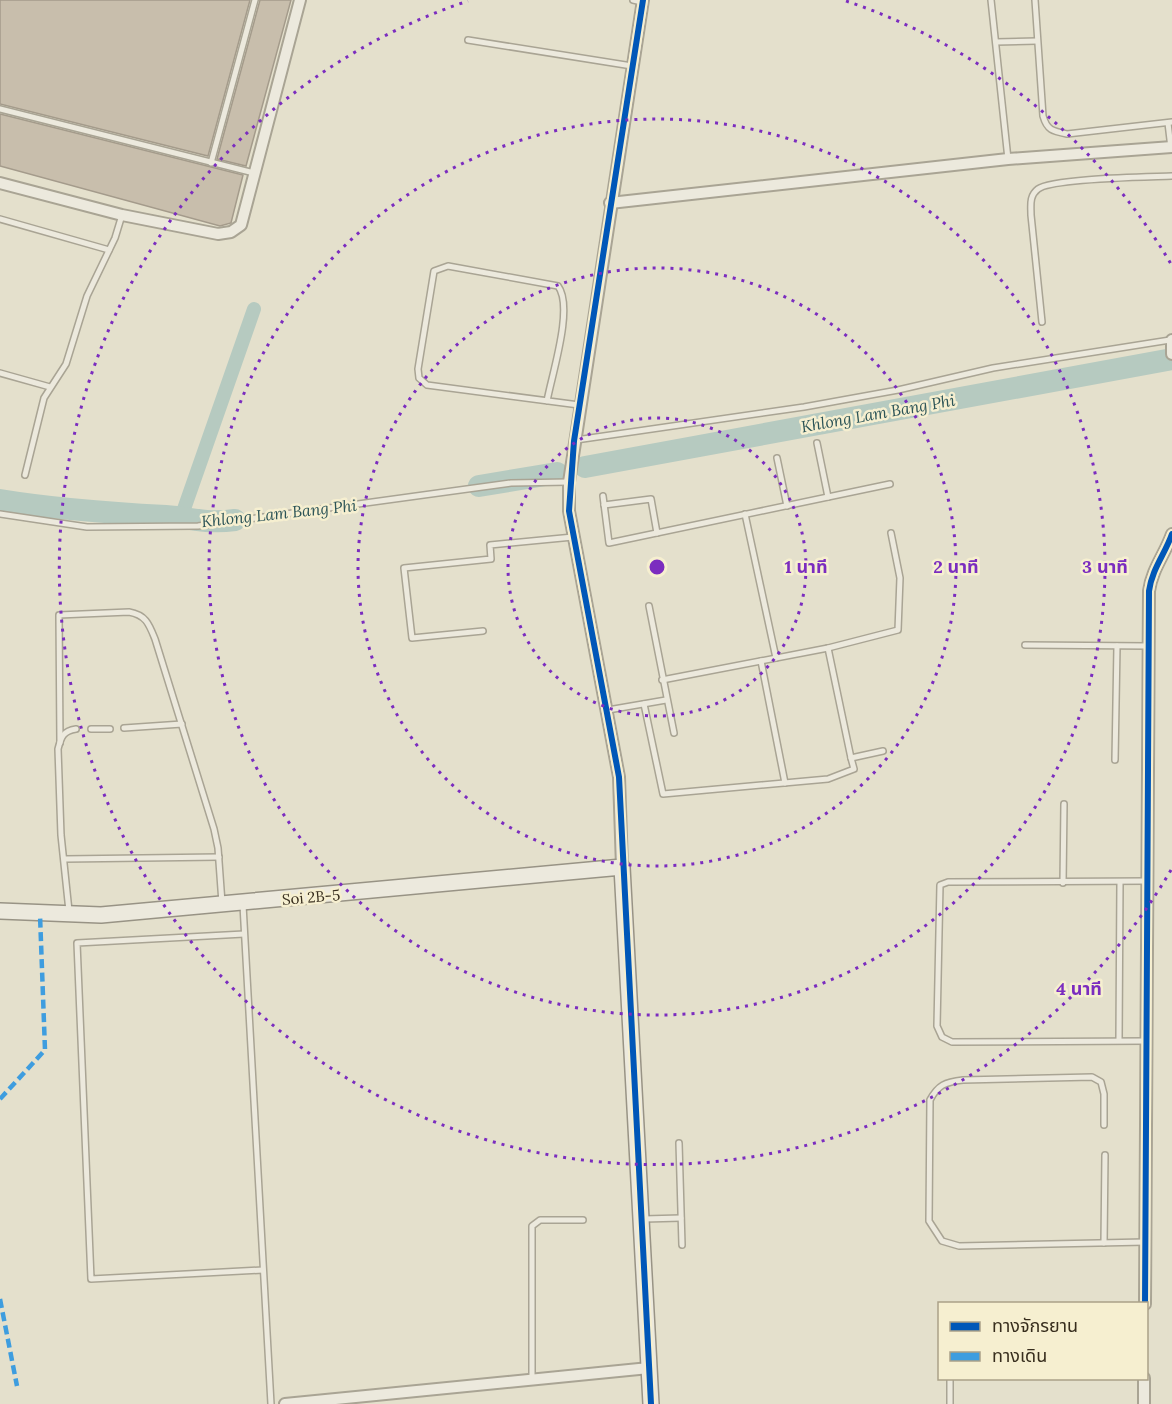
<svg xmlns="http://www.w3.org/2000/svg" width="1172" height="1404" font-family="Lora,'Noto Sans Thai',serif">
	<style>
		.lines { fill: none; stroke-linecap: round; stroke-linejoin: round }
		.canal { stroke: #b6cac0; stroke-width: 14 }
		.river { stroke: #b6cac0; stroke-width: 22 }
		.building { fill: #c8beac; stroke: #a49b8b; stroke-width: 1.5 }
		.lane-casing { stroke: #a9a494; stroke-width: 8 }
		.street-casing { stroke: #a9a494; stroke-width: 14 }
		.secondary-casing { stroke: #989385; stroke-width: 18 }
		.lane { stroke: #ece9dd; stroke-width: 5 }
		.street { stroke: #ece9dd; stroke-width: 10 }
		.secondary { stroke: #ece9dd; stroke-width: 15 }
		.quiet { stroke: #3e9ddf; stroke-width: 4.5; stroke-dasharray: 9 4.5; stroke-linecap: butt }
		.cycleway-casing { stroke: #f6efd0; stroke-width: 10 }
		.cycleway { stroke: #0057b8; stroke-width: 6 }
		.ring { fill: none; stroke: #7b2cbf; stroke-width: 3; stroke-dasharray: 3 6 }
		.labels { text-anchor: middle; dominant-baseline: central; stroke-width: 5; stroke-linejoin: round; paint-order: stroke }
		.street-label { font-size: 15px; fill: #372d1d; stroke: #f6efd0 }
		.water-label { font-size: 16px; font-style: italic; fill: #2c5457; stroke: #f6efd0 }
		.centre { fill: #7b2cbf; stroke: #f6efd0; stroke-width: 3 }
		.ring-label { font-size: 18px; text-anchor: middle; font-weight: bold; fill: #7b2cbf; stroke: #f6efd0; stroke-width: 5; stroke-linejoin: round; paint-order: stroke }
	</style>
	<rect width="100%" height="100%" fill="#e4e0cc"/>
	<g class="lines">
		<polyline class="canal" points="179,517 184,509 254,309"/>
		<g class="river">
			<polyline points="585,467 1172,359"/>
			<polyline points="479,486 557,473"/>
			<path d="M 0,500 C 55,509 110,513 166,516 C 193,518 207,524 235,520"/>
		</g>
	</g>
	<g class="building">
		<polygon points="0,0 250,0 208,156 0,104"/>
		<polygon points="260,0 291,0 246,166 217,159"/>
		<polygon points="0,114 243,175 231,223 220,226 0,166"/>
	</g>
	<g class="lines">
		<g class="lane-casing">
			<g id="lane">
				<polyline points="633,0 642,2"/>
				<polyline points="991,0 1008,159"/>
				<path d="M 1035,0 L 1043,116 C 1047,130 1052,131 1067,134 L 1172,122"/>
				<polyline points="468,40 632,66"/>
				<polyline points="996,42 1037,41"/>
				<polyline points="0,109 254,173"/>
				<polyline points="1168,123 1171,148"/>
				<polyline points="211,163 255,0"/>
				<polyline points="0,219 109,250"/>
				<path d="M 1042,322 L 1031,215 C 1031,205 1029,196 1038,189 C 1052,178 1149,177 1172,176"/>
				<polyline points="0,373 50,387"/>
				<path d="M 547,401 C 552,374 574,307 558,286 L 448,266 L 434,271 L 418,369 L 419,378 L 427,385 L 579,405"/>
				<polyline points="576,440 804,407 898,390 993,368 1170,340"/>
				<polyline points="817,443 828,497"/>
				<polyline points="777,458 787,506"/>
				<polyline points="25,475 44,398 66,364 87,296 115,238 122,215"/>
				<polyline points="603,496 609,543 890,484"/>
				<polyline points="604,505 651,499 657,533"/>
				<polyline points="0,514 87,527 198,526 511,483 569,482"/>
				<polyline points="745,514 776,658"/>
				<polyline points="649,606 674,733"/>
				<polyline points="483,631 412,638 404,568 491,559 490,545 573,537"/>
				<polyline points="1025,645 1148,646"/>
				<polyline points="828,648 851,758"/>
				<polyline points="761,661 785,783"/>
				<polyline points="662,680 828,648 898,630 900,578 891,533"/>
				<polyline points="644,704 663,794 828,779 854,769 851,758 883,751"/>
				<polyline points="608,710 666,700"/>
				<polyline points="124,728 182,724"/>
				<polyline points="91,729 110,729"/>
				<path d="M 60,743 L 59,615 L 129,612 C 146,615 149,624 155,639 L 214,829 L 218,848 L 222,903"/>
				<polyline points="1115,760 1117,646"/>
				<polyline points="65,859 219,857"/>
				<polyline points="1063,883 1064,804"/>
				<polyline points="243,905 271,1404"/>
				<path d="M 69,911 L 61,835 L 58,749 C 61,737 63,731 76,729"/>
				<polyline points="244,934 77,943 91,1279 263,1270"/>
				<polyline points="1119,1040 1120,882"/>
				<polyline points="1146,1041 952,1042 942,1037 937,1026 940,885 948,882 1147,881"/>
				<path d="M 1104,1125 L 1104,1094 L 1101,1082 L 1092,1077 L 963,1080 C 945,1082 938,1085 930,1100 L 929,1221 L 942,1241 L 959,1246 L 1145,1242"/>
				<polyline points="679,1143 682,1245"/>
				<polyline points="644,1219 681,1218"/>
				<polyline points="1104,1243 1105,1155"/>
				<polyline points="950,1378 950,1404"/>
				<polyline points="532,1381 532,1226 540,1220 583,1220"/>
			</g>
		</g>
		<g class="street-casing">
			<g id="street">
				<polyline points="0,183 122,215 218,234 231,232 241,225 300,0"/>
				<polyline points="610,203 1008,159 1172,147"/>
				<polyline points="1172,340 1172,354"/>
				<polyline points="622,867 619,777 569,511 569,482 643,0"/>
				<path d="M 1145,1304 L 1149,591 C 1152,569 1165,554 1172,534"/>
				<polyline points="285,1404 649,1368"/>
				<polyline points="1144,1404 1144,1378"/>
			</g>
		</g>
		<g class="secondary-casing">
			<polyline id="secondary" points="0,911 101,915 622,867 651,1404"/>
		</g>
		<use href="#lane" class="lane"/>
		<use href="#street" class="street"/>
		<use href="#secondary" class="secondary"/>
		<g class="quiet">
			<polyline points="0,1099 45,1050 40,915"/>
			<polyline points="0,1299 17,1386"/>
		</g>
		<g class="cycleway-casing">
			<g id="cycleway">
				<polyline points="643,0 574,441 569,511 619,777 651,1404"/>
				<path d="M 1145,1304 L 1149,591 C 1152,569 1165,554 1172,534"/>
			</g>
		</g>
		<use href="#cycleway" class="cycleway"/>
	</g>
	<g class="ring">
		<circle cx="657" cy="567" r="149"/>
		<circle cx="657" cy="567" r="299"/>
		<circle cx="657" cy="567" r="448"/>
		<path d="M1171 870A597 597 0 1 1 468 1M846 1A597 597 0 0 1 1171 264"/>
	</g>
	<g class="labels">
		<g class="street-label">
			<text transform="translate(311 897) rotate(-5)">Soi 2B-5</text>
		</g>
		<g class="water-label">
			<text transform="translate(878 413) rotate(-10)">Khlong Lam Bang Phi</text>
			<text transform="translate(279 513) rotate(-6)">Khlong Lam Bang Phi</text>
		</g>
	</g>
	<circle cx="657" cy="567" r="9" class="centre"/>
	<g class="ring-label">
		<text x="806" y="573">1 นาที</text>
		<text x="956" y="573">2 นาที</text>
		<text x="1105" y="573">3 นาที</text>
		<text x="1079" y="995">4 นาที</text>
	</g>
	<rect x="938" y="1302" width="210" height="78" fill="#f6efd0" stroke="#aaa188" stroke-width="1.5"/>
	<rect x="950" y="1322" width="30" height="9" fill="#0057b8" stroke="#aaa188" stroke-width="1.5"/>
	<text x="992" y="1332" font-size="18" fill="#372d1d">ทางจักรยาน</text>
	<rect x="950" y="1352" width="30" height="9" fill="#3e9ddf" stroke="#aaa188" stroke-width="1.5"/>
	<text x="992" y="1362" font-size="18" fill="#372d1d">ทางเดิน</text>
</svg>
